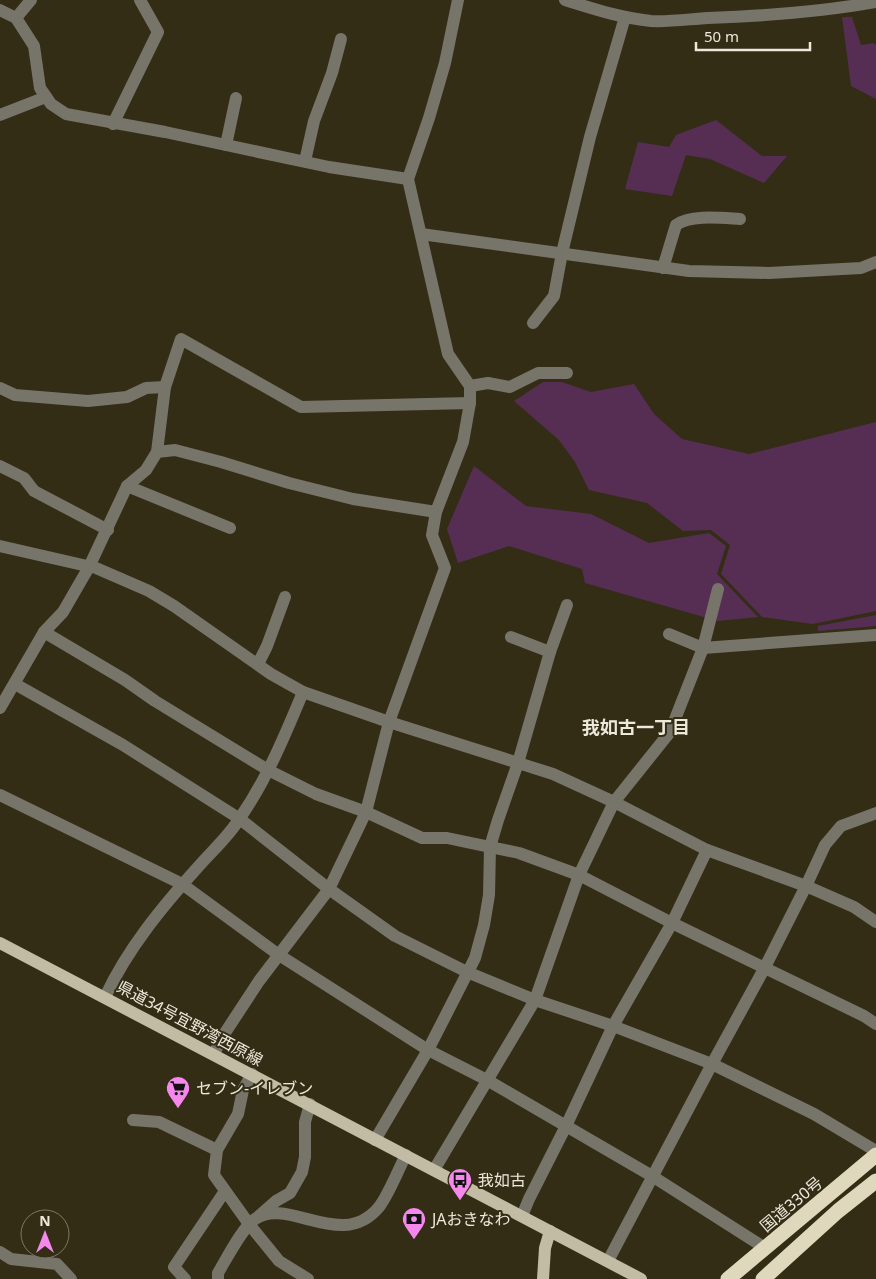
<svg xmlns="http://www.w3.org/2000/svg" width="876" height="1279" font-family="'Noto Sans','Noto Sans JP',sans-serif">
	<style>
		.green { fill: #562e53 }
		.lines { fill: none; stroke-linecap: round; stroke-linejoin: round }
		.minor { stroke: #777469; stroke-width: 12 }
		.major { stroke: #c2bca5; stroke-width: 12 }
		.highway { stroke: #dfd8bc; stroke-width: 15 }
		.labels { text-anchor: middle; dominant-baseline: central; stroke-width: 4; stroke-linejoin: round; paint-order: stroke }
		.street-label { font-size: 16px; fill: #ece8da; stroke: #332d16 }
		.poi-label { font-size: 16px; fill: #ece8da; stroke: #332d16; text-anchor: start }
		.neighbourhood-label { font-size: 18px; font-weight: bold; fill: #ece8da; stroke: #332d16 }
	</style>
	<rect width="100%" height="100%" fill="#332d16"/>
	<g class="green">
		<polygon points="842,17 852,17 861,45 874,43 876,45 876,99 851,86"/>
		<polygon points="716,120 762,156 787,156 764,183 710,159 686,155 672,196 625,189 638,142 669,147 676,135"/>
		<polygon points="543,382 562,382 591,392 634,384 654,414 682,439 749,454 876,422 876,611 813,624 762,617 721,574 730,545 711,530 683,531 647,503 589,490 575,462 559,440 514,401"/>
		<polygon points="474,466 526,506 591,514 649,543 709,533 726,546 717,574 758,617 718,621 585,583 582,569 509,546 458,563 447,529"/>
		<polygon points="876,615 876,626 818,631 818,626"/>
	</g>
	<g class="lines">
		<g class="minor">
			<path d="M 565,0 C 594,9 621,18 651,21 C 670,22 690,19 708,18 C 764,16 821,12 876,2"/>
			<polyline points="0,10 16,18 34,46 40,88 51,104 66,114 165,132 329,167 408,179"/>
			<polyline points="16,18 31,0"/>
			<polyline points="0,115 46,97"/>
			<polyline points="113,124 158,32 140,0"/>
			<polyline points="226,145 236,98"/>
			<polyline points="305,161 314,121 332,73 341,39"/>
			<polyline points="421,234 689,271 769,273 861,268 876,262"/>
			<path d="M 663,268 L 676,225 C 690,214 723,218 740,219"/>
			<polyline points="533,323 554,296 562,253 590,137 625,17"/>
			<polyline points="470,386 488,383 510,387 538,373 567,373"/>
			<polyline points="0,388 15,395 88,401 127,397 146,388 165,387"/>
			<polyline points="157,452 165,387 181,339 301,407 470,403"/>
			<polyline points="0,466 24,478 34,491 108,530"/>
			<polyline points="127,486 230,528"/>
			<polyline points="0,546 96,568 149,591 174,606 271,674 303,692 389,722 553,774 614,802 707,850 806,886 854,907 876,922"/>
			<polyline points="44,632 125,680 155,701 268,770 316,794 366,812 422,838 447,838 519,853 579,875 672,923 864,1016 876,1024"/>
			<polyline points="669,634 703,648 876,635"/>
			<polyline points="550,652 567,605"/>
			<polyline points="258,664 267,646 285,597"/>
			<polyline points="15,684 123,745 240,819 329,889 395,936 467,972 535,1000 613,1026 712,1064 814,1114 876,1151"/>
			<polyline points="0,708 44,632 63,612 89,567 127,486 146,470 157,452 175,450 221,462 289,483 353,499 436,512"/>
			<polyline points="0,795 182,884 279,955 428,1050 487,1080 652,1176 765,1248"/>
			<path d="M 105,997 C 128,948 162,907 198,867 C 212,851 229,836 240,818 C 267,779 285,735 303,692"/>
			<polyline points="214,1054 221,1039 259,981 329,889 366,812 389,722 445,568 432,535 436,512 463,442 470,403 470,386 448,354 408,179 429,118 445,63 458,0"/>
			<polyline points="252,1074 243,1090 238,1114 217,1150 214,1175 249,1224 279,1261 308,1279"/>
			<polyline points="133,1120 159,1122 217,1150"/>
			<polyline points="375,1140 428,1050 475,958 484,925 489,895 490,847 498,820 518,763 550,652 511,637"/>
			<polyline points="434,1170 535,1000 579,875 614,802 670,732 703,648 718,589"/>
			<polyline points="259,1216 276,1201 290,1193 302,1172 305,1157 305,1122 310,1104"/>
			<polyline points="522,1216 529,1199 566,1126 613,1026 672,923 707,850"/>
			<polyline points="0,1252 11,1259 57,1264 71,1279"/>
			<polyline points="608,1261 712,1064 764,969 806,886 825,845 841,826 876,813"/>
			<polyline points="185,1279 174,1267 225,1191"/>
			<path d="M 218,1279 L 218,1273 C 227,1258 242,1228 255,1219 C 288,1196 342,1252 379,1207 C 389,1194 398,1170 406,1155"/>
		</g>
		<g class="major">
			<polyline points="0,943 641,1279"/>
			<polyline points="543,1279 545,1248 550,1231"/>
		</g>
		<g class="highway">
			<polyline points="728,1279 876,1155"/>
			<polyline points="763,1279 838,1211 876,1181"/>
		</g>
	</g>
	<defs>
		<g id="supermarket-pin" transform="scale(1.25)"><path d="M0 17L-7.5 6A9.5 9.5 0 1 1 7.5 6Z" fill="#f688ed" stroke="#332d16"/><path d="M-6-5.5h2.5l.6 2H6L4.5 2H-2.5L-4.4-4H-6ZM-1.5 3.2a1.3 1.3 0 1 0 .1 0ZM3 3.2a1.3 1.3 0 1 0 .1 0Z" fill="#111"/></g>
		<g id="bus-pin" transform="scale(1.25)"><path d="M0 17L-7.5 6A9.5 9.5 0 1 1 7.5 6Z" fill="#f688ed" stroke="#332d16"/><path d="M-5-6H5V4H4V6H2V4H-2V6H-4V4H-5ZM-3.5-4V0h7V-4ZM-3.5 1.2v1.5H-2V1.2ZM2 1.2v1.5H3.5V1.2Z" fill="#111"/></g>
		<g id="bank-pin" transform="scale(1.25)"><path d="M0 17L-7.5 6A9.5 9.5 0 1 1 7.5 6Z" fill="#f688ed" stroke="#332d16"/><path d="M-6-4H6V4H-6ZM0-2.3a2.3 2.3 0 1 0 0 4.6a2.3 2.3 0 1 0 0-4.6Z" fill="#111"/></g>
	</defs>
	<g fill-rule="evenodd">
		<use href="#supermarket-pin" x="178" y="1088"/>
		<use href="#bus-pin" x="460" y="1180"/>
		<use href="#bank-pin" x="414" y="1219"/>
	</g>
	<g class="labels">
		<g class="street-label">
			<text transform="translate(190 1023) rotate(28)">県道34号宜野湾西原線</text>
			<text transform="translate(791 1204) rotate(-40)">国道330号</text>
		</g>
		<g class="poi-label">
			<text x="196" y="1088">セブン-イレブン</text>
			<text x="478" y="1180">我如古</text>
			<text x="432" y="1219">JAおきなわ</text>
		</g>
		<g class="neighbourhood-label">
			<text x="636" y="727">我如古一丁目</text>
		</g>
	</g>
	<g transform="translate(45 1234)"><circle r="24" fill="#332d16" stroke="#7d7864"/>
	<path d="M0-4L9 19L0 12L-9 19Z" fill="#f688ed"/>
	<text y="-8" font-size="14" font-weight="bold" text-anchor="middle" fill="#ece8da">N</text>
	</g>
	<path d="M696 42v8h114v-8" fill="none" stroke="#ece8da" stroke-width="2.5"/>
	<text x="704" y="42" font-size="15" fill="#ece8da" stroke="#332d16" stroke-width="4" paint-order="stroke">50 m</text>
</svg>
